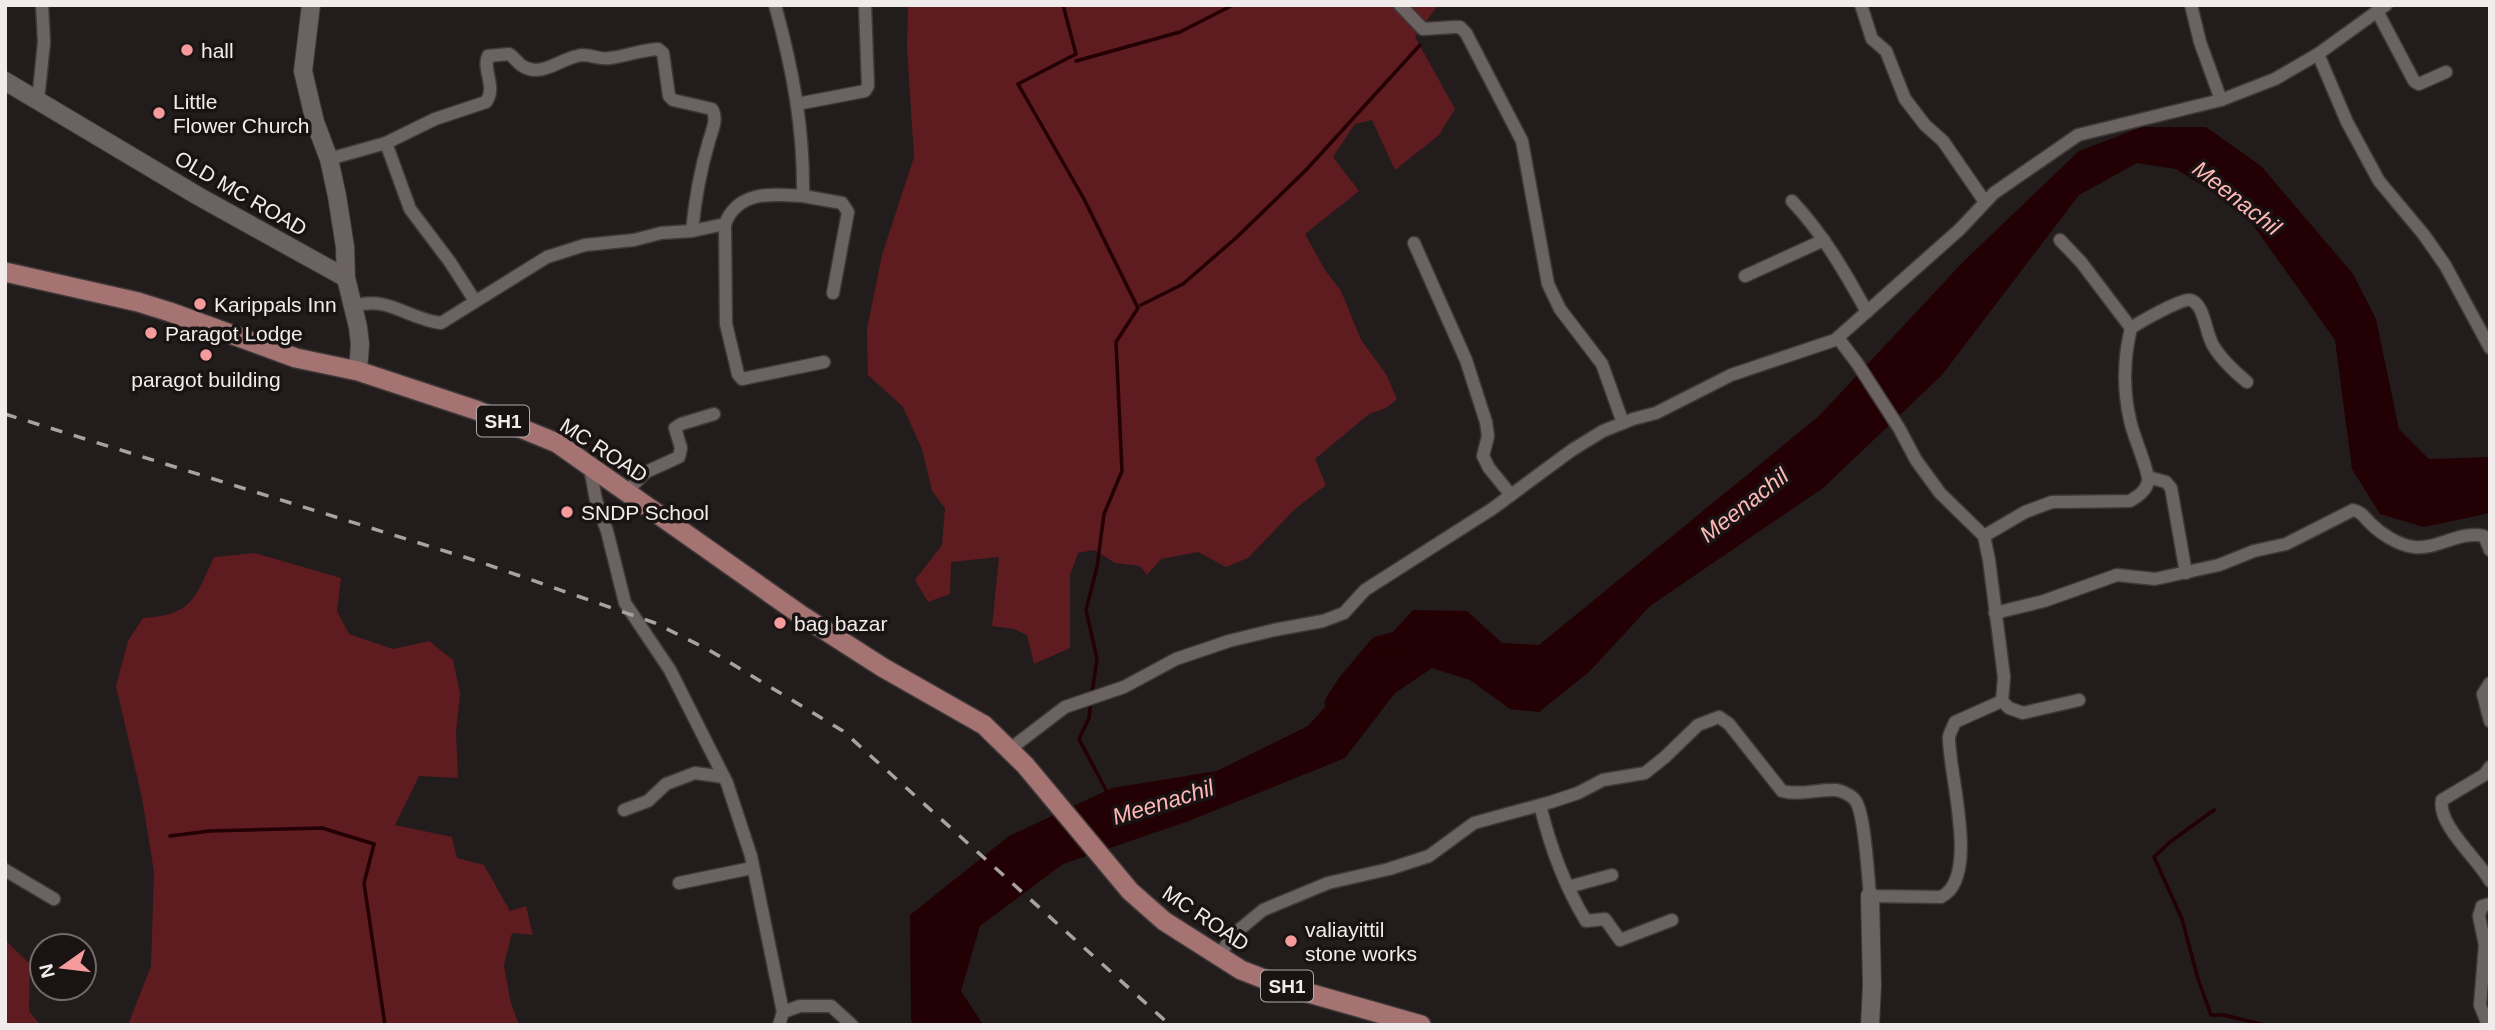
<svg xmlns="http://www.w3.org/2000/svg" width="2495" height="1030" font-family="Helvetica,sans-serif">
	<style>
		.green { fill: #5e1b20 }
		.water { fill: #230003 }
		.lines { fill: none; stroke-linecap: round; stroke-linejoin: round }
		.stream { stroke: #230003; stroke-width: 3.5 }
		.river { stroke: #230003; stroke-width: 19 }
		.street-casing { stroke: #3e3938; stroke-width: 15 }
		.secondary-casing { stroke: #3e3938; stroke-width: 20 }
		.primary-casing { stroke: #3e3938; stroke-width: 22 }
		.street { stroke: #6b6262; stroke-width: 12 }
		.secondary { stroke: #6b6262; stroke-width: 18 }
		.primary { stroke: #a67373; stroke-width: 19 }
		.rail { stroke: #a8a2a1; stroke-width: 3.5; stroke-dasharray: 12 12; stroke-linecap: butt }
		.poi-dot { fill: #f59b9b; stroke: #1a1313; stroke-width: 2.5 }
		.labels { text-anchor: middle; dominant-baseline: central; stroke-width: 7; stroke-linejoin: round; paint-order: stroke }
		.shield { fill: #1a1313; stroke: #b0abaa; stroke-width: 2 }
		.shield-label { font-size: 19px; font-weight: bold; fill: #f1eceb }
		.poi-label { font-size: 21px; fill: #f1eceb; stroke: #1a1313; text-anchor: start }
		.street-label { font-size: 21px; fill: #f1eceb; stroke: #1a1313 }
		.water-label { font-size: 23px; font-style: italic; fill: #feb8b6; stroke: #1a1313 }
	</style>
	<rect width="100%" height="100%" fill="#231c1c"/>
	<g class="green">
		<polygon points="908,5 1438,5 1415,37 1455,109 1439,135 1395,170 1372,120 1355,124 1333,157 1359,191 1305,234 1325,270 1341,291 1361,340 1386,374 1397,399 1386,408 1369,414 1315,459 1326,485 1294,510 1248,558 1226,567 1198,552 1161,559 1147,575 1140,566 1115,563 1094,550 1078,553 1070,575 1070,648 1034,664 1027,635 1014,629 992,626 999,557 951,562 950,594 928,602 915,580 942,545 945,508 932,491 922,449 903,407 868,375 867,329 882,255 914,157 907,47"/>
		<path d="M 255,553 L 341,578 L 337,611 L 349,634 L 393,649 L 429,641 L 453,660 L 460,693 L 456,733 L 458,778 L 419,776 L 395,825 L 452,837 L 457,858 L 484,865 L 510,911 L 526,906 L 533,935 L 512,933 L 504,965 L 510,1000 L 519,1025 L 128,1025 L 151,966 L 154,872 L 142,798 L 116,686 L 128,641 L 143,618 C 193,615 195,598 214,557 Z"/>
		<polygon points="5,940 30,964 29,1011 40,1025 5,1025"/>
	</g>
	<polygon class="water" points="2142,127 2206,127 2261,166 2353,274 2376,319 2399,429 2429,459 2490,457 2490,513 2424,527 2380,514 2352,469 2335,340 2243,211 2176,169 2137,163 2079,195 1942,375 1823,488 1650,606 1589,672 1539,712 1510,709 1470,680 1432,668 1395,693 1345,758 1186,822 1063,864 980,926 961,991 982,1023 986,1025 915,1025 911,1020 910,915 1009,836 1112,788 1217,771 1308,726 1413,610 1467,611 1502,643 1539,645 1819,416 1963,262 2079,151"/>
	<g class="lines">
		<g class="stream">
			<polyline points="1063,5 1076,54 1018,84 1084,199 1138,308 1116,342 1122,471 1104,514 1097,567 1086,610 1097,659 1092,693"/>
			<polyline points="1076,61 1180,32 1233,5"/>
			<polyline points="1141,305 1183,284 1237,237 1307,169 1420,45"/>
			<polyline points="1091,700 1089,718 1079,739 1107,792"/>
			<polyline points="2214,810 2170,842 2154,857 2182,919 2198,979 2211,1015 2224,1015 2265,1025"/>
			<polyline points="170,836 210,831 322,828 374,844 364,883 385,1025"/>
		</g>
		<polyline class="river" points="1334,703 1347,683 1378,646 1404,639"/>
		<g class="street-casing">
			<g id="street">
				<polyline points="1400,5 1423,29 1454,27 1460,27 1466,33 1522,141 1548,284 1560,309 1602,364 1623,423"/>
				<polyline points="1861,5 1872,39 1886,51 1905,99 1925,125 1943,141 1985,202"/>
				<polyline points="2191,5 2200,42 2221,100"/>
				<polyline points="2377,11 2414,81 2419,84 2446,72"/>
				<polyline points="2318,54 2347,122 2379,181 2424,235 2445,265 2490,348"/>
				<polyline points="38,101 44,42 42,5"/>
				<polyline points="797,104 865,91 868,86 865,5"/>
				<path d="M 386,143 L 435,119 L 486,102 C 497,87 482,70 488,56 L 509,54 C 514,57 517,62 521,65 C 542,80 562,56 583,55 C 592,55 600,60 610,58 C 627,56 640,50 658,49 L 663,53 L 669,96 L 673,100 L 712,109 C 718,119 712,130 709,141 C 700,171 695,200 692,231"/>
				<polyline points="329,159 386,143 410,209 450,262 475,301"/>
				<polyline points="803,196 842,203 848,212 833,293"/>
				<path d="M 1792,201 C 1823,234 1845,272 1867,312"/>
				<polyline points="725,224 726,324 738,374 742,379 824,362"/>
				<polyline points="2060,240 2081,262 2131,328"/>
				<polyline points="1414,243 1466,360 1486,422 1488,436 1483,456 1489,468 1511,495"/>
				<polyline points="1745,276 1824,240"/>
				<path d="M 352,307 C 387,294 407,319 441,323 L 547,257 L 585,245 L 634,240 L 661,233 L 692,231 L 725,224 C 738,190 772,194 803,196 C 804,129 793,70 775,5"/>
				<polyline points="589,463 596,500 607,531 625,603 670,670 727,783 751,856 783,1012 779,1025"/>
				<polyline points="2148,477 2166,482 2171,488 2186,573"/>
				<polyline points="627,491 646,472 679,457 681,448 675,428 681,424 714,414"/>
				<path d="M 1984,536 L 2025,512 L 2052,502 L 2130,501 C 2138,496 2145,492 2148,482 C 2150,473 2132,433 2130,420 C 2123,390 2124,357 2131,328 C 2140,322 2182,298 2190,300 C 2205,303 2205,334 2214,347 C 2222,360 2235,372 2247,382"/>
				<path d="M 1995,613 L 2044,601 L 2117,575 L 2155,579 L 2219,565 L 2254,551 L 2286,544 L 2353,510 C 2362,512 2364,517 2370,523 C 2381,534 2398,545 2414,547 C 2437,550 2460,530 2484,536 L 2490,550"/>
				<polyline points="2490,683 2483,694 2490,721"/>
				<polyline points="2002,701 2009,708 2023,713 2079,700"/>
				<polyline points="1010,749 1065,707 1124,687 1176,659 1229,641 1274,630 1323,621 1344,613 1365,590 1492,509 1572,450 1603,431 1633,419 1656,413 1731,375 1835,340 1959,230 1994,193 2078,135 2221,100 2275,79 2318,54 2386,5"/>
				<path d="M 2490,767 L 2484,775 L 2442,800 C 2437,825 2479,860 2490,881"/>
				<path d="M 1540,805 C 1550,846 1564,885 1586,921 L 1605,919 L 1620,940 L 1672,920"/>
				<polyline points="624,810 648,801 666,784 695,773 724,777"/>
				<polyline points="5,870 54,899"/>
				<polyline points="679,883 752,868"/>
				<polyline points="1568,887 1612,875"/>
				<path d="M 1218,957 L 1234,934 L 1263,910 L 1328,883 L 1389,869 L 1429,856 L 1474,823 L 1551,802 L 1578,793 L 1603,780 L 1645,773 L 1665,757 L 1698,725 L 1719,717 L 1729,724 L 1782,791 C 1799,796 1818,789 1836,790 C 1842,791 1851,795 1855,800 C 1865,812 1868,878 1870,896 L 1941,897 C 1981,878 1948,771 1949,737 C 1950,732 1953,727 1955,722 L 2002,701 L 2004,677 L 1989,560 L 1984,536 L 1940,493 L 1916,460 L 1899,428 L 1857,363 L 1838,338"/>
				<polyline points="783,1012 800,1006 831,1006 852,1025"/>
				<polyline points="2488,1025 2480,1005 2485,945 2479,916 2482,906 2490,904"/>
			</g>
		</g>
		<g class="secondary-casing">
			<g id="secondary">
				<polyline points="311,5 303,71 315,122 329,159 337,196 345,247 346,278 358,327 360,344 358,371"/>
				<polyline points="5,81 198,196 346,278"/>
				<polyline points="1870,896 1872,985 1870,1025"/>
			</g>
		</g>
		<g class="primary-casing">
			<polyline id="primary" points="5,272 138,302 170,312 296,358 358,371 476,410 557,443 801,615 882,667 984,725 1025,765 1130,891 1164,921 1241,970 1277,984 1421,1025"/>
		</g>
		<use href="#street" class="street"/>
		<use href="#secondary" class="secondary"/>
		<use href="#primary" class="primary"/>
		<polyline class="rail" points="5,414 480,562 655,623 709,650 843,731 1170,1025"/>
	</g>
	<g class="poi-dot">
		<circle cx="187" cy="50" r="7"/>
		<circle cx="159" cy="113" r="7"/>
		<circle cx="200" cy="304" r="7"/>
		<circle cx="151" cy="333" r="7"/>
		<circle cx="206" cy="355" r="7"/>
		<circle cx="567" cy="512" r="7"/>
		<circle cx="780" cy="623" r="7"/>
		<circle cx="1291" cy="941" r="7"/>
	</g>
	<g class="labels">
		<g class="shield">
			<rect x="477" y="405.5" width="52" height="31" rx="5"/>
			<rect x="1261" y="970.5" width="52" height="31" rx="5"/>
		</g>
		<g class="shield-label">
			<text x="503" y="421">SH1</text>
			<text x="1287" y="986">SH1</text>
		</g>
		<g class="poi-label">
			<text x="201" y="50">hall</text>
			<text x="173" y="101">Little<tspan x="173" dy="24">Flower Church</tspan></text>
			<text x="214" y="304">Karippals Inn</text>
			<text x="165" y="333">Paragot Lodge</text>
			<text x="206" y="379" text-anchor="middle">paragot building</text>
			<text x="581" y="512">SNDP School</text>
			<text x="794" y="623">bag bazar</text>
			<text x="1305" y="929">valiayittil<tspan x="1305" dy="24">stone works</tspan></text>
		</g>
		<g class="street-label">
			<text transform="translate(241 193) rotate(30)">OLD MC ROAD</text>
			<text transform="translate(604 450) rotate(33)">MC ROAD</text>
			<text transform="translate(1206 918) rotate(34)">MC ROAD</text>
		</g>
		<g class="water-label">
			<text transform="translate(2237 198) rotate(38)">Meenachil</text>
			<text transform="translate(1744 505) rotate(-38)">Meenachil</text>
			<text transform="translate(1163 802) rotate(-17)">Meenachil</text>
		</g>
	</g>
	<rect width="2495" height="1030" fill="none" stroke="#f1eceb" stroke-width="14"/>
	<g transform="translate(63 967) rotate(256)"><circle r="33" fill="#1a1313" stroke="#706a69" stroke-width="2"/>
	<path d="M0-5L12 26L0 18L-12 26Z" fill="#f59b9b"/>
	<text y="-10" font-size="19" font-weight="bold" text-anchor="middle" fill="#f1eceb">N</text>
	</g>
</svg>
